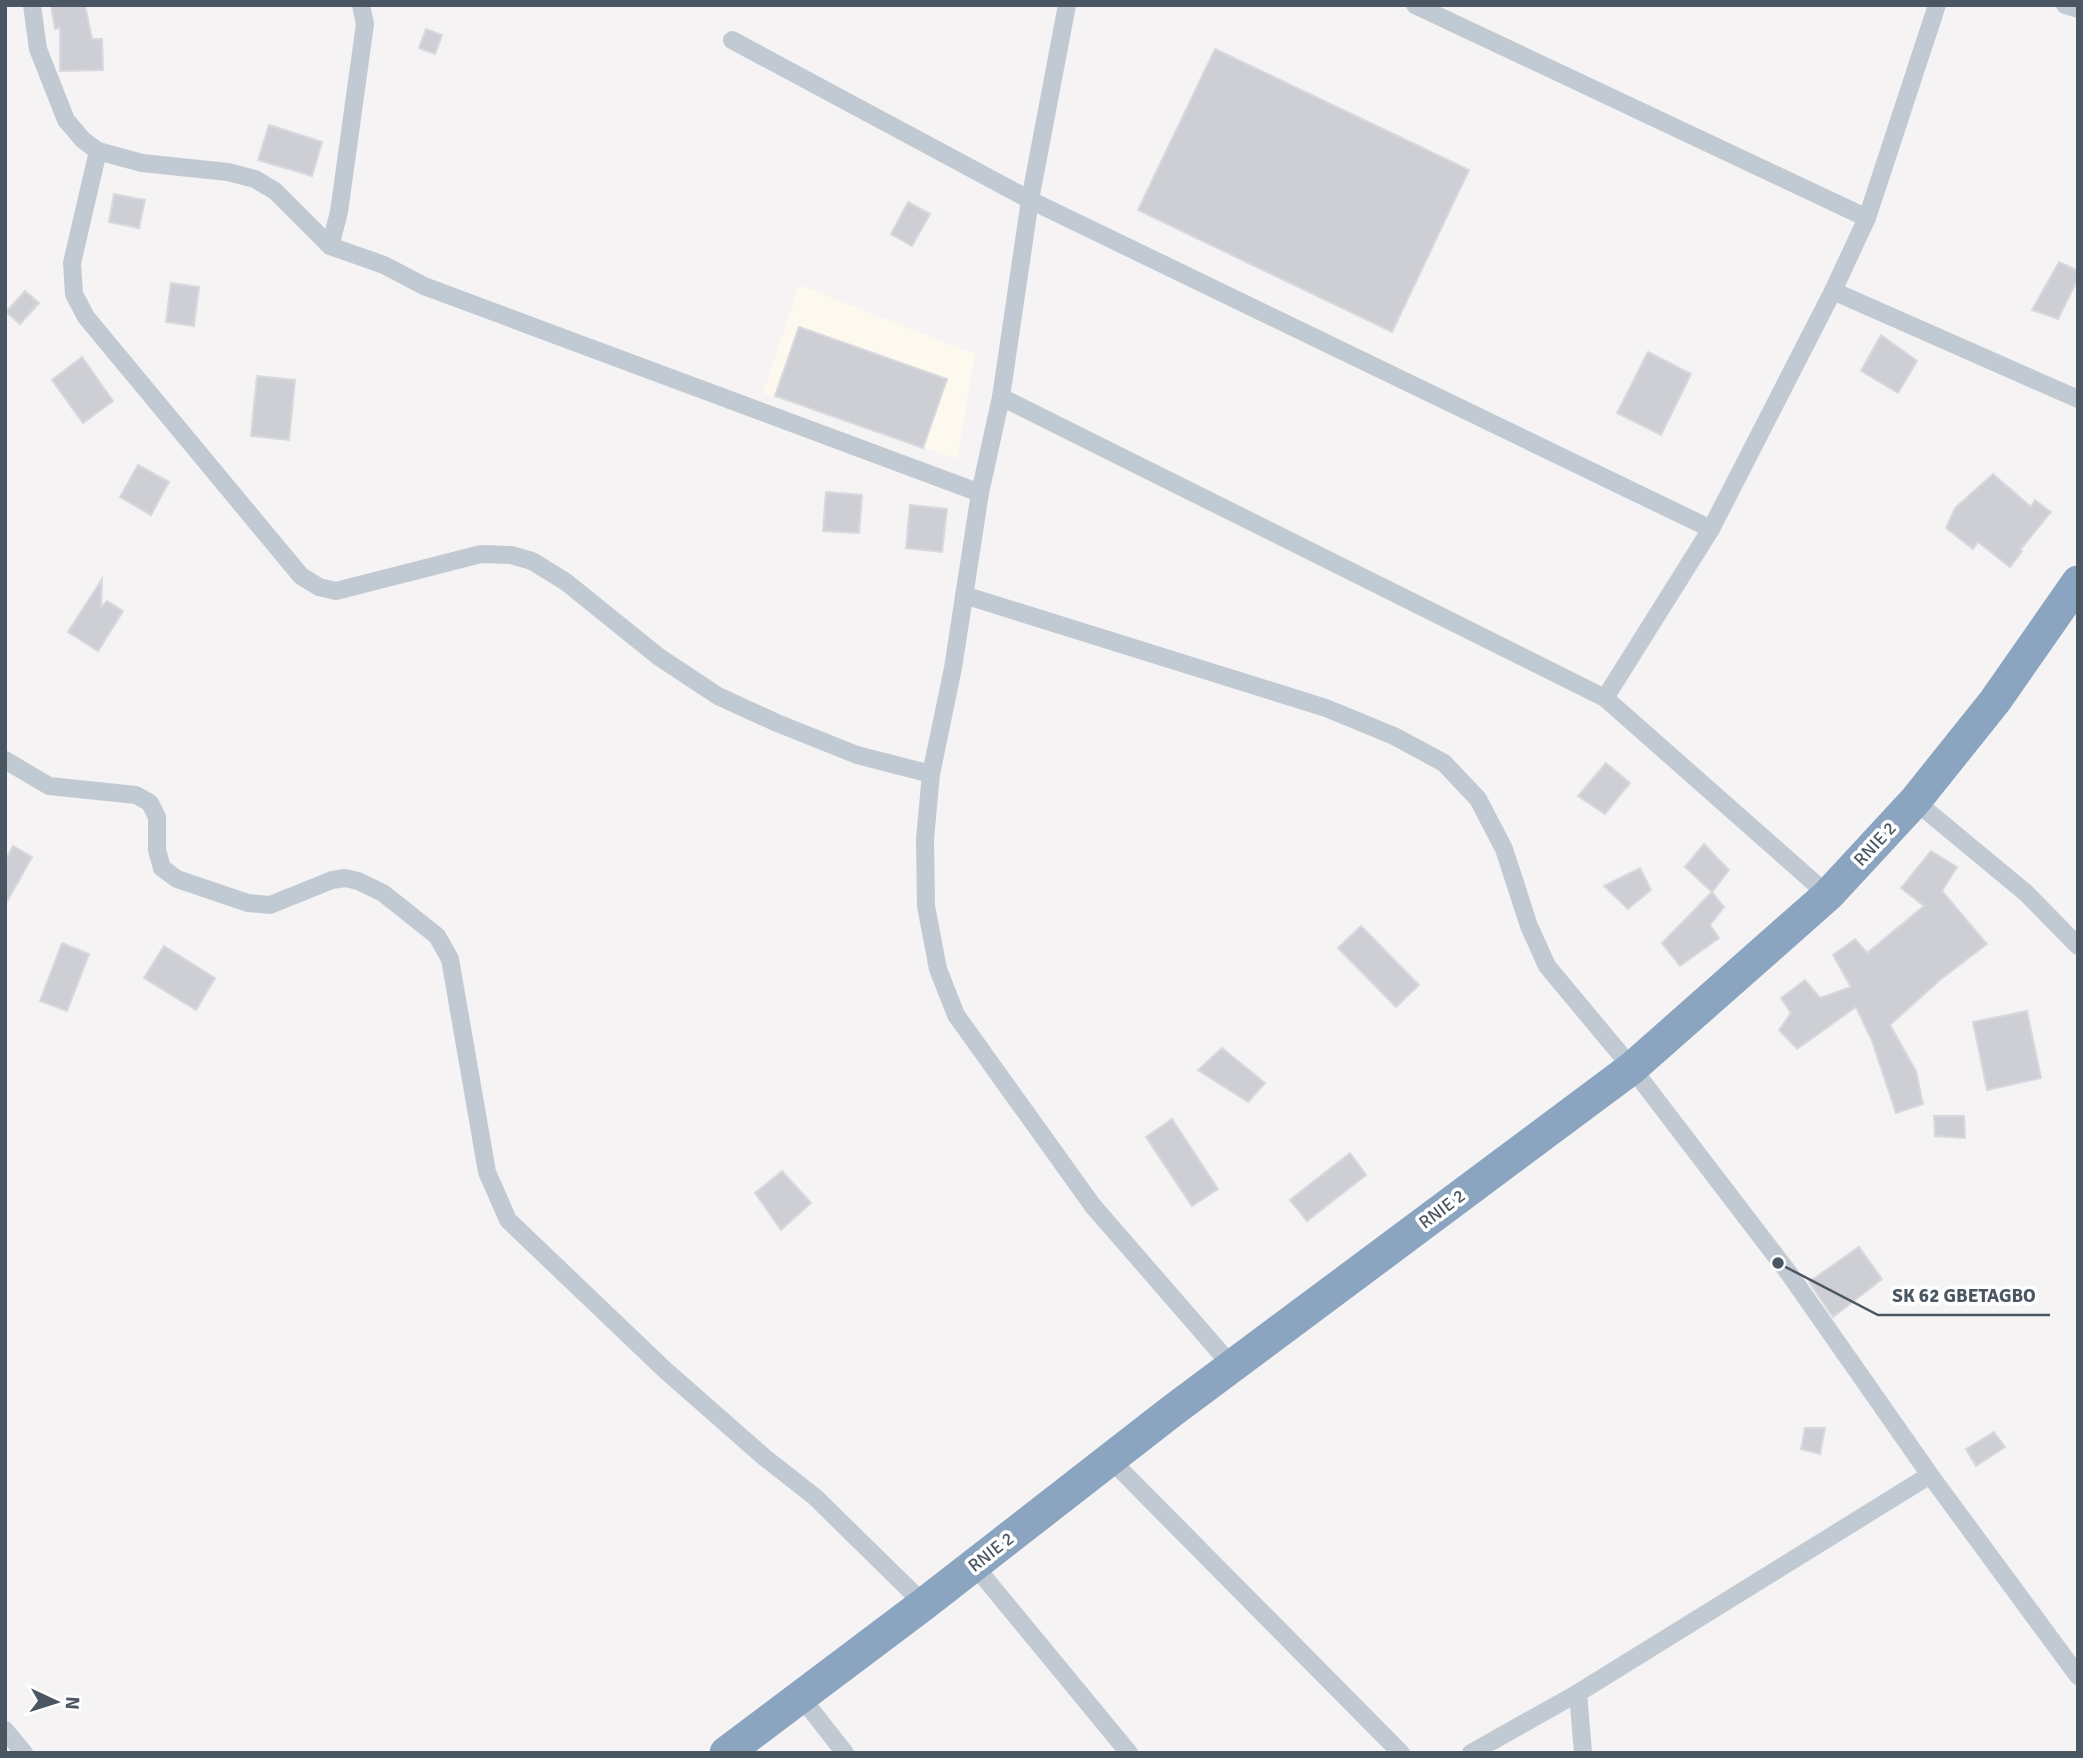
<svg xmlns="http://www.w3.org/2000/svg" width="2083" height="1758" font-family="Signika,sans-serif">
	<style>
		.commercial { fill: #fdf9ef }
		.building { fill: #cdcfd5; stroke: #d7d9de; stroke-width: 2 }
		.lines { fill: none; stroke-linecap: round; stroke-linejoin: round }
		.street { stroke: #c1cad2; stroke-width: 18 }
		.highway { stroke: #8ba5c1; stroke-width: 33 }
		.labels { text-anchor: middle; dominant-baseline: central; stroke-width: 7; stroke-linejoin: round; paint-order: stroke }
		.street-label { font-size: 18px; fill: #4a5661; stroke: #fff }
		.leader { fill: none; stroke: #4a5661; stroke-width: 2.5 }
		.callout-dot { fill: #4a5661; stroke: #fff; stroke-width: 2.5 }
		.callout-label { font-size: 19px; text-anchor: middle; font-weight: bold; fill: #4a5661; stroke: #fff; stroke-width: 7; stroke-linejoin: round; paint-order: stroke }
	</style>
	<rect width="100%" height="100%" fill="#f5f3f3"/>
	<polygon class="commercial" points="799,285 975,354 957,459 763,393"/>
	<g class="building">
		<polygon points="51,5 85,5 92,39 102,39 103,70 60,71 60,28 55,29"/>
		<polygon points="426,29 442,35 435,54 419,48"/>
		<polygon points="1215,49 1469,170 1392,332 1138,210"/>
		<polygon points="269,125 322,142 312,176 258,160"/>
		<polygon points="114,194 145,200 139,228 109,222"/>
		<polygon points="908,202 930,214 912,246 891,234"/>
		<polygon points="2059,262 2078,271 2078,279 2058,319 2032,310"/>
		<polygon points="171,283 199,287 194,326 166,322"/>
		<polygon points="25,291 39,303 20,324 6,312"/>
		<polygon points="799,327 947,379 923,448 775,396"/>
		<polygon points="1881,335 1917,361 1898,393 1861,371"/>
		<polygon points="1648,352 1691,374 1661,435 1617,413"/>
		<polygon points="82,357 113,401 83,423 52,380"/>
		<polygon points="257,376 295,380 289,440 251,436"/>
		<polygon points="138,465 169,482 151,515 120,497"/>
		<polygon points="1993,474 2031,507 2035,500 2051,512 2020,550 2022,551 2010,567 1978,542 1973,549 1946,528 1955,508"/>
		<polygon points="826,492 862,495 859,533 823,531"/>
		<polygon points="910,505 947,509 942,552 906,548"/>
		<polygon points="102,579 101,608 107,601 123,611 98,651 68,632"/>
		<polygon points="1606,763 1630,783 1605,814 1578,796"/>
		<polygon points="1704,844 1729,870 1712,892 1685,867"/>
		<polygon points="13,846 32,857 5,905 5,861"/>
		<polygon points="1931,851 1957,867 1942,891 1987,944 1941,979 1890,1025 1916,1071 1923,1104 1896,1113 1872,1041 1856,1007 1797,1049 1779,1030 1791,1013 1781,998 1805,980 1820,998 1851,987 1833,955 1855,939 1867,953 1924,906 1901,888"/>
		<polygon points="1640,868 1651,890 1628,909 1604,886"/>
		<polygon points="1712,892 1724,907 1710,925 1719,938 1680,966 1662,943"/>
		<polygon points="1361,926 1419,985 1396,1007 1338,948"/>
		<polygon points="62,943 89,954 67,1011 40,1001"/>
		<polygon points="164,946 215,978 196,1010 144,978"/>
		<polygon points="2027,1011 2041,1078 1987,1090 1973,1022"/>
		<polygon points="1222,1048 1265,1083 1248,1102 1198,1070"/>
		<polygon points="1934,1116 1964,1116 1965,1138 1935,1136"/>
		<polygon points="1172,1119 1218,1189 1192,1206 1146,1137"/>
		<polygon points="1350,1153 1366,1175 1307,1221 1290,1200"/>
		<polygon points="782,1171 811,1203 781,1230 755,1193"/>
		<polygon points="1859,1247 1882,1279 1833,1317 1809,1282"/>
		<polygon points="1805,1428 1825,1428 1820,1454 1801,1449"/>
		<polygon points="1994,1432 2005,1447 1976,1466 1966,1449"/>
	</g>
	<g class="lines">
		<g class="street">
			<polyline points="32,5 38,49 66,120 83,140 98,151 142,163 228,172 255,179 275,191 330,246 384,265 424,286 980,493"/>
			<polyline points="1067,5 1030,200 1001,397 980,493 953,668 931,774 925,839 926,906 938,969 956,1015 1093,1206 1232,1366"/>
			<polyline points="1415,5 1867,218"/>
			<polyline points="2065,5 2078,9"/>
			<polyline points="732,40 1030,200 1711,529"/>
			<polyline points="98,151 72,263 74,294 86,317 301,576 319,587 336,591 481,554 511,555 532,561 566,582 659,657 718,696 777,723 857,755 931,774"/>
			<polyline points="330,246 339,212 365,24 361,5"/>
			<polyline points="1833,291 2078,399"/>
			<polyline points="1001,397 1605,698 1828,895"/>
			<polyline points="964,595 1326,708 1394,736 1444,763 1478,799 1504,849 1529,926 1547,966 1632,1068 1788,1272 1930,1475 2078,1676"/>
			<polyline points="1605,698 1711,529 1833,291 1867,218 1937,5"/>
			<polyline points="5,760 49,786 136,795 150,803 157,817 157,850 162,868 177,879 248,903 270,905 332,880 345,878 358,881 383,893 437,936 450,959 487,1172 508,1220 665,1370 764,1457 815,1497 924,1604"/>
			<polyline points="1915,801 2026,893 2078,946"/>
			<polyline points="1110,1459 1401,1753"/>
			<polyline points="974,1565 1129,1753"/>
			<polyline points="1578,1693 1583,1753"/>
			<polyline points="801,1697 845,1753"/>
			<polyline points="5,1730 24,1753"/>
			<polyline points="1471,1753 1578,1693 1930,1475"/>
		</g>
		<polyline class="highway" points="726,1753 924,1604 1172,1411 1632,1068 1828,895 1915,801 1995,701 2078,582"/>
	</g>
	<g class="labels">
		<g class="street-label">
			<text transform="translate(1875 844) rotate(-47)">RNIE 2</text>
			<text transform="translate(1442 1209) rotate(-37)">RNIE 2</text>
			<text transform="translate(991 1552) rotate(-38)">RNIE 2</text>
		</g>
	</g>
	<path class="leader" d="M1778 1263L1878 1315H2050"/>
	<circle class="callout-dot" cx="1778" cy="1263" r="7"/>
	<g class="callout-label">
		<text x="1964" y="1302">SK 62 GBETAGBO</text>
	</g>
	<rect width="2083" height="1758" fill="none" stroke="#4a5661" stroke-width="14"/>
	<g transform="translate(56 1702) rotate(94)" stroke="#ffffff" stroke-width="5" paint-order="stroke">
	<path d="M0-5L12 26L0 18L-12 26Z" fill="#4a5661"/>
	<text y="-10" font-size="19" font-weight="bold" text-anchor="middle" fill="#4a5661">N</text>
	</g>
</svg>
